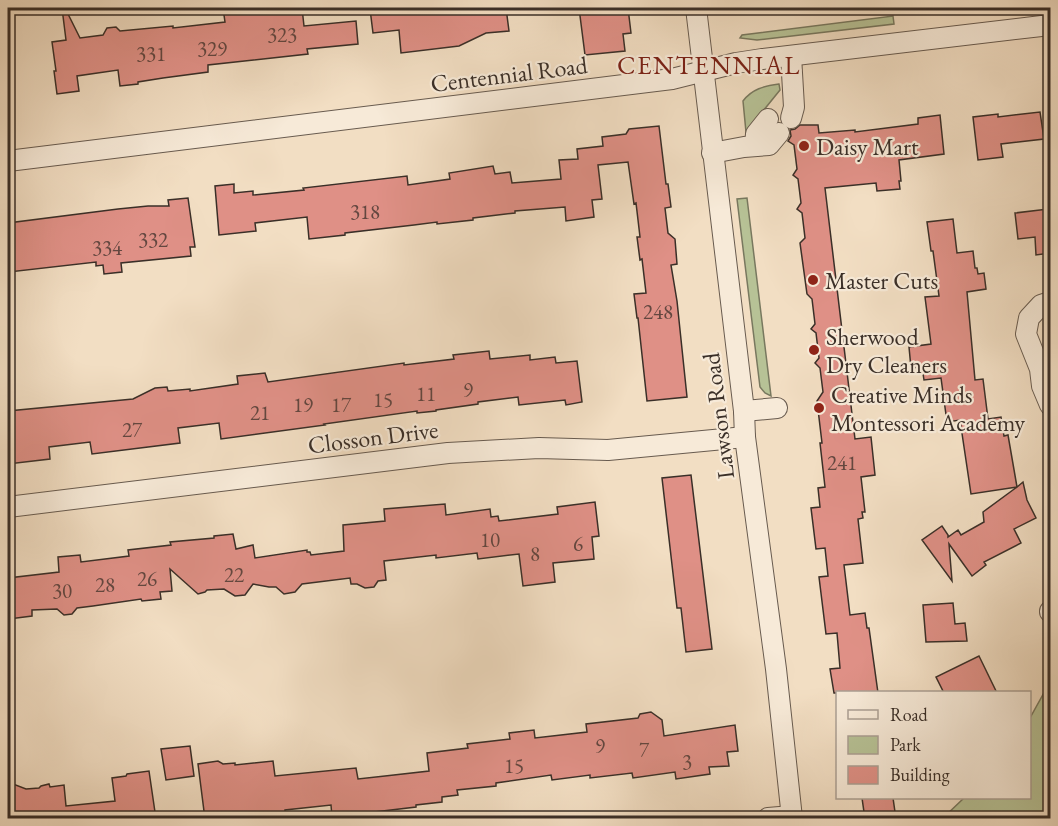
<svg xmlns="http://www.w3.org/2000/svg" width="1058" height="826" font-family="'EB Garamond',serif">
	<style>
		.green { fill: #b7c296; stroke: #78785f; stroke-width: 1.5 }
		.building { fill: #df9086; stroke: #3a2f28; stroke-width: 1.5 }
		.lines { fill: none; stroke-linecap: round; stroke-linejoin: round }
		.minor-casing { stroke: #685b4f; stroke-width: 22 }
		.minor { stroke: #f7ead8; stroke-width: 20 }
		.poi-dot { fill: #8f2418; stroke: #f7ead8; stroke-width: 2 }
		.labels { text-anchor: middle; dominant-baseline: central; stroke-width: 4.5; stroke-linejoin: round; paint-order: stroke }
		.number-label { font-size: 21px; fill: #634740 }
		.street-label { font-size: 24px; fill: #3a2f28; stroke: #f7ead8 }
		.poi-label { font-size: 24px; fill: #3a2f28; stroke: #f7ead8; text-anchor: start }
		.neighbourhood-label { font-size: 26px; letter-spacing: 1.5px; fill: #7a1f14; stroke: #f7ead8 }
	</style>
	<rect width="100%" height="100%" fill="#f2dec3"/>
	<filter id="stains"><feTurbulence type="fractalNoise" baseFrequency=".00333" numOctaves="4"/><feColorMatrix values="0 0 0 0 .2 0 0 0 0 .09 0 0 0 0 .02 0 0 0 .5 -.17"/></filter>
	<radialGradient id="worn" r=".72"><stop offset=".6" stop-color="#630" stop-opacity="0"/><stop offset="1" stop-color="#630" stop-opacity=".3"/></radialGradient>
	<g class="green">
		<polygon points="893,16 894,24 757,40 740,38 742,35"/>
		<path d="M 779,84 L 780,90 L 746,132 L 743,101 C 752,89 764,86 779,84 Z"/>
		<polygon points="747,198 771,396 765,393 760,387 737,199"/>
		<polygon points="1050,682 1050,818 943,818 964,798 1030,798 1030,718"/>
	</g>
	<g class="building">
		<polygon points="62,8 65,8 80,38 103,35 107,28 116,27 120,31 173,26 173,28 225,22 223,8 302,8 304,26 356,21 358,44 307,49 308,54 208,65 208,72 163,78 138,82 138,84 120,86 118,70 77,76 79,91 57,94 54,71 56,71 52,42 66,40"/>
		<polygon points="388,8 506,8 509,31 486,33 459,46 401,53 399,30 373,33 370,9"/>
		<polygon points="579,8 628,8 631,33 623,34 625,51 585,55"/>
		<polygon points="1040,112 1044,139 1001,144 1003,157 978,160 973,117 998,114 998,117"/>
		<polygon points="940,115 944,154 899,160 901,181 899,181 900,189 877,191 876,183 825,188 855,439 871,437 875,475 861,477 865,512 862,512 863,518 858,519 863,563 844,565 850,615 865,613 867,628 869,628 878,693 834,693 830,669 840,668 837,633 826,634 819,577 828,576 825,548 816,549 811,508 820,507 818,488 825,487 820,443 822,443 817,401 823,392 820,368 815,363 819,358 816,333 811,329 815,324 812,299 807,294 800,243 805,238 802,213 797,209 801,203 798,179 793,175 797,169 794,145 788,141 791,136 790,130 795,129 800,125 818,125 819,133 855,130 855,132 918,124 918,118"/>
		<polygon points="659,126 666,184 668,184 671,207 665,208 668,233 675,239 677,264 671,265 677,301 687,397 647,401 638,318 637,318 634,294 646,293 642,259 640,260 637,237 640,237 636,203 634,204 628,162 598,165 602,199 592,200 594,217 566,221 565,207 515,211 515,213 473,218 473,220 437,224 437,222 414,225 345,233 345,235 309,239 307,217 255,223 256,231 219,235 215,186 234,184 234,193 253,191 253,195 304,190 303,188 407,176 408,185 450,179 449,173 493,166 495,174 510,172 512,183 561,179 559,160 578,159 577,149 603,146 602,137 626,134 629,129"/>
		<polygon points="188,198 195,247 190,247 191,256 121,263 122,272 104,274 103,265 96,266 96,262 9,272 8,254 8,223 118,209 148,206 169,206 168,200"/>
		<polygon points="1048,209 1050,230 1050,253 1036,255 1035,237 1018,239 1015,213"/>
		<polygon points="953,219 957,253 973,251 975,268 977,268 978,274 984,273 986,289 967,292 975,380 983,379 988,419 1001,417 1004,436 1008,435 1017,487 1023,482 1027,500 1036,518 1014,529 1021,543 984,562 986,565 972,576 949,544 952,581 922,540 942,526 948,535 948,537 958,530 961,535 984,522 983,512 1017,487 971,494 960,420 947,422 941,378 924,380 922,367 911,368 909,347 931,344 925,297 939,296 933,251 931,251 927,222"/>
		<polygon points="489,351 490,359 530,355 530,360 555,357 556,363 577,361 582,402 566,405 565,400 519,405 518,397 478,402 478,404 436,410 436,411 417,413 417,411 324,424 325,425 221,439 219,423 178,428 180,443 92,454 90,442 49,447 50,459 8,464 8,411 133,399 155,388 167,387 168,391 190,389 190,391 238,384 237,376 265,373 268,382 404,363 404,365 454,359 453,355"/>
		<polygon points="691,475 712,649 686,652 681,608 677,608 662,478"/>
		<polygon points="595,502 599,536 592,537 594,559 553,563 555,582 523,586 519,554 478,559 477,553 436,558 436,555 384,561 386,580 378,581 374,587 365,588 357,584 351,584 350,578 302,584 295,592 284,594 276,587 269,587 253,584 245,595 235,596 224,589 207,590 205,592 198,594 170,569 172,591 160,592 161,599 142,601 141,599 93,606 77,608 72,614 64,615 57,609 32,610 32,616 9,619 8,578 59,572 58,557 80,555 81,562 129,556 128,550 171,545 170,542 214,538 214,536 233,534 236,549 253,545 255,558 307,550 307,552 310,552 311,555 344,551 343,525 385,521 384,509 445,504 446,515 490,509 491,517 498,516 499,521 558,514 557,507"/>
		<polygon points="953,603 955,624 965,623 967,641 926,642 923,605"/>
		<polygon points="979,656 997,693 944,693 936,677"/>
		<polygon points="651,712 662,720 664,736 735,725 738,751 727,752 729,766 709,767 710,774 676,779 675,772 633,778 632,773 590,778 590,775 552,780 551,775 496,783 496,786 457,790 458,795 442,797 442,802 416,805 416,807 332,817 331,805 285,810 285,813 242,819 205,819 198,764 218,761 223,764 235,763 235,765 273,761 275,776 356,768 358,779 385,776 429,771 427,753 468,748 467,744 510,739 509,733 534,730 535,738 587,732 586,724 638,718 640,714"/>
		<polygon points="190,746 194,776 166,780 161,749"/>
		<polygon points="149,771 156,819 8,819 8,782 26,789 39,788 41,786 49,784 50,787 64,785 66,806 115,801 112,778 126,776 127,774"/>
		<polygon points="862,798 893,798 896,819 865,819"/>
	</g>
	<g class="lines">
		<g class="minor-casing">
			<g id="minor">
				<polyline points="696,8 744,411 745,437 776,669 792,818"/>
				<polyline points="791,118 794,107 791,56"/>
				<polyline points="755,146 756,134 768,119"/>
				<polyline points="712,153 744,147 769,145 779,133"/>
				<polyline points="8,161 672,79 736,63 762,59 1050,25"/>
				<polyline points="1050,302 1041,305 1029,318 1026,334 1040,369 1042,386 1050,405"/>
				<polyline points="744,411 777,408"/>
				<polyline points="8,507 448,453 539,448 608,450 745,437"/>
				<polyline points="1050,612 1050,611"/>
				<polyline points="768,818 792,816"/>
			</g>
		</g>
		<use href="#minor" class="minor"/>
	</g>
	<g class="poi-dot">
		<circle cx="804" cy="146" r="6"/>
		<circle cx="813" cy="280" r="6"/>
		<circle cx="814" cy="350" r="6"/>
		<circle cx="819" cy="408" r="6"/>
	</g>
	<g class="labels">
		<g class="number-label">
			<text x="282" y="34">323</text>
			<text x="212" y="48">329</text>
			<text x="151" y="53">331</text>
			<text x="365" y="211">318</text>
			<text x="153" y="239">332</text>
			<text x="107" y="247">334</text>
			<text x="658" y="311">248</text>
			<text x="468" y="389">9</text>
			<text x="426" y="393">11</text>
			<text x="383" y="399">15</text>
			<text x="303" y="404">19</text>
			<text x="341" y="404">17</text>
			<text x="260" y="412">21</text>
			<text x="132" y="429">27</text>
			<text x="842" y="462">241</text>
			<text x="490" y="539">10</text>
			<text x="578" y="543">6</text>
			<text x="535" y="553">8</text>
			<text x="234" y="574">22</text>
			<text x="147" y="578">26</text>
			<text x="105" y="584">28</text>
			<text x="62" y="590">30</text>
			<text x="600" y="745">9</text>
			<text x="644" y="749">7</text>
			<text x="687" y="761">3</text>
			<text x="514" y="765">15</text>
		</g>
		<g class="street-label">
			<text transform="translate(509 74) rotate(-7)">Centennial Road</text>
			<text transform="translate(718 416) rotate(-97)">Lawson Road</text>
			<text transform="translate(373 437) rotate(-7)">Closson Drive</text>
		</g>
		<g class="poi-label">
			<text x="816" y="146">Daisy Mart</text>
			<text x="825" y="280">Master Cuts</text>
			<text x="826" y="336">Sherwood<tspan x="826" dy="28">Dry Cleaners</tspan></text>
			<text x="831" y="394">Creative Minds<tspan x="831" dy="28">Montessori Academy</tspan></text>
		</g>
		<g class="neighbourhood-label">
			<text x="709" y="65">CENTENNIAL</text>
		</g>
	</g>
	<rect width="1058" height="826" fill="none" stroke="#f2dec3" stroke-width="30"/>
	<rect x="9" y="9" width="1040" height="808" fill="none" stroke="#3a2f28" stroke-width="3"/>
	<rect x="15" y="15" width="1028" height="796" fill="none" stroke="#3a2f28" stroke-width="1.5"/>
	<rect x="836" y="691" width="195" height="108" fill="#f7ead8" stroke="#ab9f92" stroke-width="1.5"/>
	<rect x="848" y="710" width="30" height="9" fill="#f7ead8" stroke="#ab9f92" stroke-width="1.5"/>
	<text x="890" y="721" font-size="18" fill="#3a2f28">Road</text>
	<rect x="848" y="736" width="30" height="18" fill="#b7c296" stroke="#ab9f92" stroke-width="1.5"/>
	<text x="890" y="751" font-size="18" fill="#3a2f28">Park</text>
	<rect x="848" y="766" width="30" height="18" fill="#df9086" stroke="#ab9f92" stroke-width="1.5"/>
	<text x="890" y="781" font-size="18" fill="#3a2f28">Building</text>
	<rect width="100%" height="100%" filter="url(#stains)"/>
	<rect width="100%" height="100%" fill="url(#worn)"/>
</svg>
